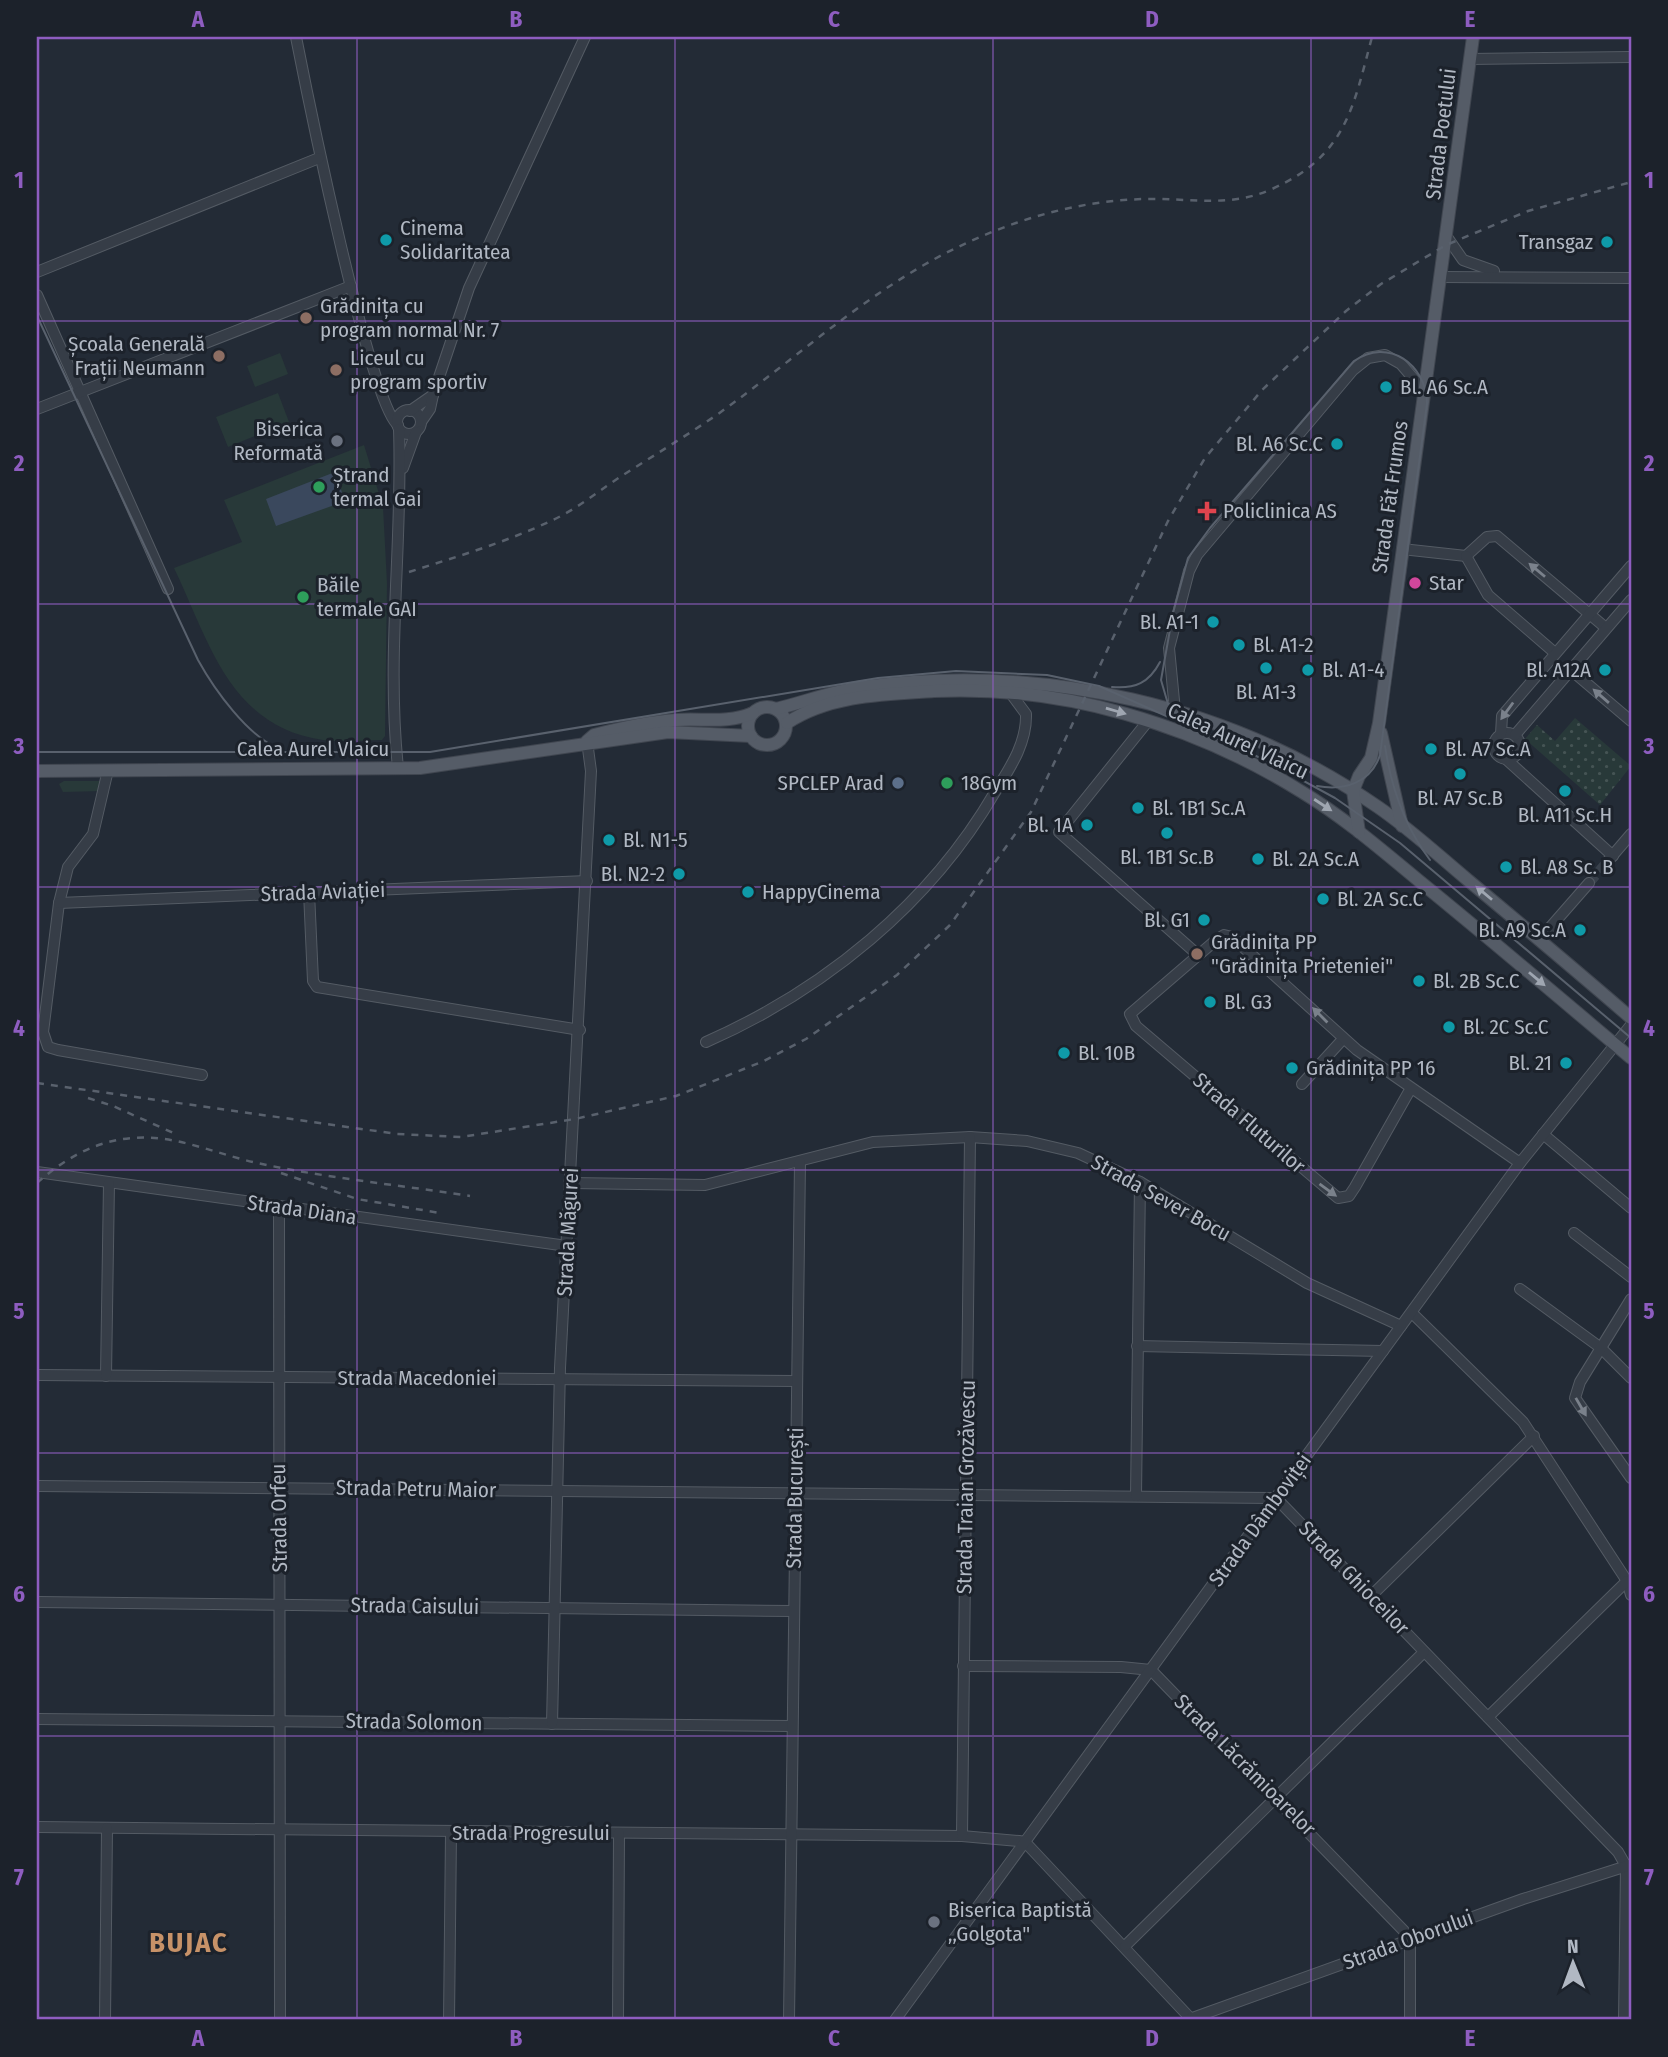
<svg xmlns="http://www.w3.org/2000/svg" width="1668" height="2057" font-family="'Fira Sans Condensed',sans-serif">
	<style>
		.green { fill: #283939 }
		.park { fill: url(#park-dots) }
		.water { fill: #3a485d }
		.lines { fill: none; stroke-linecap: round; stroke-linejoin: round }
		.minor-tunnel { stroke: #38404b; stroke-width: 10; stroke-dasharray: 10 5; stroke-linecap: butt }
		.minor-casing { stroke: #545b64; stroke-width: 12 }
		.major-casing { stroke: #404650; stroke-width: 14 }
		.minor { stroke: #363d47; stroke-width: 10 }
		.major { stroke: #555c67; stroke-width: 12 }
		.tram { stroke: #59616d; stroke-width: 2 }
		.rail { stroke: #59616d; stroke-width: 2.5; stroke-dasharray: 7 7; stroke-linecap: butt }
		.oneway { fill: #7a818b }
		.oneway2 { fill: #9fa6b1 }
		.grid { fill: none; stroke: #8e5dc0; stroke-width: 2; stroke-opacity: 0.55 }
		.culture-dot { fill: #0f9aa8; stroke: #1c222b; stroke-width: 2.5 }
		.education-dot { fill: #8d6e63; stroke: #1c222b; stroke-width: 2.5 }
		.worship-dot { fill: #6b7280; stroke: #1c222b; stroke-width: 2.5 }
		.leisure-dot { fill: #2e9e5b; stroke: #1c222b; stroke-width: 2.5 }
		.health-dot { fill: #e0444e; stroke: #1c222b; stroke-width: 2.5 }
		.hotel-dot { fill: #d1479c; stroke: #1c222b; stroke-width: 2.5 }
		.service-dot { fill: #5c6f8a; stroke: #1c222b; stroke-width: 2.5 }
		.labels { text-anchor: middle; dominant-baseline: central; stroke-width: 6; stroke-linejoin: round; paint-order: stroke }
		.street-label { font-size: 21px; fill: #b1b8c3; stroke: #1c222b }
		.poi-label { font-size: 21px; fill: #b1b8c3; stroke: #1c222b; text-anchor: start }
		.district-label { font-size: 28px; font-weight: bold; letter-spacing: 2px; fill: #c79268; stroke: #1c222b }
		.neatline { fill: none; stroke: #8e5dc0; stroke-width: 2.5 }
		.grid-label { font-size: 23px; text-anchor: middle; font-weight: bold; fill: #8e5dc0 }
	</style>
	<defs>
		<pattern id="park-dots" width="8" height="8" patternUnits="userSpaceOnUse" patternTransform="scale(1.75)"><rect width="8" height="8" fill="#283939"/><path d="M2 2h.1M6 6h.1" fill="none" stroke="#455454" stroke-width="1.8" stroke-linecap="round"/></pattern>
	</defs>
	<rect width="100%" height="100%" fill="#232b36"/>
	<g class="green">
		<polygon points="280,353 288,374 255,387 247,366"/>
		<polygon points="278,393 289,422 228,447 216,417"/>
		<path d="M 364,445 L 383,507 L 387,583 L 385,736 L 382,740 C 363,740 342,743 323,740 C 229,726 210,643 174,568 L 242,542 L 224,500 Z"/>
		<polygon points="64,781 100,781 102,791 63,792 59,784"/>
	</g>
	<polygon class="park" points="1575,718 1631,766 1600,805 1525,739 1537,725 1555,741"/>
	<polygon class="water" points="335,472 346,504 341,506 340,503 276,526 266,499"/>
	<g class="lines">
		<polyline class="minor-tunnel" points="1589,883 1607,862"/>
		<g class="minor-casing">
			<g id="minor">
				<path d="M 296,37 C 306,88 370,406 398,425"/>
				<polyline points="1470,59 1631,57"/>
				<polyline points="1447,237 1463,260 1494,271"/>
				<polyline points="37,272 319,158"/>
				<polyline points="1441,277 1631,278"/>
				<polyline points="37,295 168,589"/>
				<polyline points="37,409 351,286"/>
				<circle cx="409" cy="422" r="12"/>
				<polyline points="410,411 433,395 469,288 585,37"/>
				<polyline points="421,422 430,409 433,395"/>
				<polyline points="403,468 416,432"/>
				<polyline points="1402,549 1466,556"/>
				<polyline points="1466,556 1487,537 1497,536 1606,628"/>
				<polyline points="1466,556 1488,595 1555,653"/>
				<polyline points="1571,670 1631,721"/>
				<polyline points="1175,711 1169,648 1189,571 1197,555 1353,370 1368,358 1385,355 1401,364 1424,391"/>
				<polyline points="1148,721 1059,832 1197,954"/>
				<circle cx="1507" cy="746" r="13"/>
				<polyline points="1501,734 1502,716 1631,566"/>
				<polyline points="1515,735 1631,600"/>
				<polyline points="1506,759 1613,856"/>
				<path d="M 398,768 C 386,654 403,542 399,429"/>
				<polyline points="108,770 93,834 68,867 59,903 43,1032 48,1047 58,1050 202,1075"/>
				<polyline points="1607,862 1631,834"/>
				<polyline points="309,892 313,981 317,987 580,1030"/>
				<polyline points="59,903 587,881"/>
				<polyline points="1540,939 1589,883"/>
				<path d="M 706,1042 C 824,990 930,904 995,792 C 1010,768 1027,743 1026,714 L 1009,691"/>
				<polyline points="1302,1084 1343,1039"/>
				<polyline points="1411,1088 1355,1187 1349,1196 1338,1198 1136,1026 1130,1014 1216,940 1224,935 1232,937 1357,1050 1520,1163"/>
				<polyline points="1543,1134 1631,1208"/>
				<polyline points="37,1172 567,1246"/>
				<polyline points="571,1183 705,1185 873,1142 970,1137 1027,1141 1078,1153 1140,1182 1307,1283 1401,1326"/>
				<polyline points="279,1207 280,2020"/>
				<polyline points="1574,1233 1631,1277"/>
				<polyline points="1520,1289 1601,1348 1631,1378"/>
				<polyline points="1631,1299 1580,1382 1575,1398 1631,1478"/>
				<polyline points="1412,1313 1523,1422 1627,1581 1631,1595"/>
				<polyline points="1137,1346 1383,1351"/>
				<polyline points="37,1375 796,1381"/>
				<polyline points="106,1376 109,1183"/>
				<polyline points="37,1486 1276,1498 1618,1852 1626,1866 1624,2020"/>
				<polyline points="1136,1496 1140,1182"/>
				<polyline points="1371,1596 1534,1436"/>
				<polyline points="37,1602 793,1611"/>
				<polyline points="963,1666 1121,1667 1151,1670 1404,1931 1410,1939 1410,2020"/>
				<polyline points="1488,1717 1627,1581"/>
				<polyline points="37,1719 791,1726"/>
				<polyline points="552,1724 560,1368 591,771 587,741"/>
				<polyline points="37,1827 962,1836 1019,1841 1025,1842 1192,2020"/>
				<polyline points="962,1836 970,1137"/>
				<polyline points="1125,1946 1424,1652"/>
				<polyline points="105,2020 107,1828"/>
				<polyline points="449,2020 451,1833"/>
				<polyline points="618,2020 619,1833"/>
				<polyline points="789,2020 800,1162"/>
				<polyline points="895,2020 1520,1163 1631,1025"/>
				<polyline points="1187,2020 1523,1899 1630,1865"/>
			</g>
		</g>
		<g class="major-casing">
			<g id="major">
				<circle cx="767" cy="726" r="19"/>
				<path d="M 776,709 C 805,702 833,691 863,687 C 1042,663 1229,704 1378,807 C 1410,829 1439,856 1469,881 C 1523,926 1578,972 1631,1018"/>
				<path d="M 787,723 C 829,695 884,694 934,691 C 1062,685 1193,724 1302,792 C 1345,818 1384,852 1424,885 C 1494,942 1562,1000 1631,1058"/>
				<polyline points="1381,733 1402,826"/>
				<path d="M 587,741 L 594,735 C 621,728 649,722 676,720 C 703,718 727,724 753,713"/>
				<polyline points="37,771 420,768 668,732 751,736"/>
				<polyline points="1359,832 1353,791 1359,776 1371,758 1379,723 1473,37"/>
			</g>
		</g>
		<use href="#minor" class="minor"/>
		<use href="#major" class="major"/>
		<g class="tram">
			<path d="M 37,316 L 198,660 C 214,689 248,737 280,749"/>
			<path d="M 1112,687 C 1135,689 1149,683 1160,662"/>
			<path d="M 1182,720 L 1168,704 L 1161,680 L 1173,613 L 1188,558 L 1210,528 L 1354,361 C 1388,337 1426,364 1427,403 L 1380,755 C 1371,783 1344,791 1317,786"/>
			<path d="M 1385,746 C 1391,787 1405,827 1430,860"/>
			<polyline points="37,752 430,752 878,678 956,671 1047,675 1099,686 1265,760 1335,798 1400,843 1631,1038"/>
		</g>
		<g class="rail">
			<path d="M 409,572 C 459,556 510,541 557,518 C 579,507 599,491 620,477 C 653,456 686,436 718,414 C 797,358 869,290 956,248 C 1015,219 1081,200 1146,199 C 1191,198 1230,208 1272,189 C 1346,156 1353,108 1372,37"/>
			<polyline points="37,1083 397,1134 461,1137 575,1119 676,1096 764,1061 806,1039 897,975 950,925 1031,812 1168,521 1205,458 1262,390 1346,311 1381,284 1446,245 1528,211 1631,182"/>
			<polyline points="88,1098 113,1106 178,1135"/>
			<polyline points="281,1173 357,1199 440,1213"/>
			<path d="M 37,1183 C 64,1159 95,1141 132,1138 C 175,1134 216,1154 257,1163 C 327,1178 399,1185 470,1196"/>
		</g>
	</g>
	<defs><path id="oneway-solid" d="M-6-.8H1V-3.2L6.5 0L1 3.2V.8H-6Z" transform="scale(1.75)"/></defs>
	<g class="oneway">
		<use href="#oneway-solid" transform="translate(1537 570) rotate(-140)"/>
		<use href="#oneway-solid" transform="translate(1601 696) rotate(-139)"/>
		<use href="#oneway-solid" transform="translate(1507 711) rotate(126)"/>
		<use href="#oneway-solid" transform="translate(1320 1015) rotate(-135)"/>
		<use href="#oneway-solid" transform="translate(1328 1190) rotate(36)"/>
		<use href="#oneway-solid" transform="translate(1581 1407) rotate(60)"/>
	</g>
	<g class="oneway2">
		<use href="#oneway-solid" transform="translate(1116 711) rotate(16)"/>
		<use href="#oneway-solid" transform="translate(1323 805) rotate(33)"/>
		<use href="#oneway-solid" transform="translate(1484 893) rotate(-140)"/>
		<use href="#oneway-solid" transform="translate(1537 979) rotate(40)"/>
	</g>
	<path class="grid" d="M 357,37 L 357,2020M 675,37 L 675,2020M 993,37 L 993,2020M 1311,37 L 1311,2020M 37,321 L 1631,321M 37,604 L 1631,604M 37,887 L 1631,887M 37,1170 L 1631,1170M 37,1453 L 1631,1453M 37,1736 L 1631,1736"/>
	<g class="culture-dot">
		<circle cx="386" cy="240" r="7"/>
		<circle cx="1607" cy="242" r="7"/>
		<circle cx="1386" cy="387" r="7"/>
		<circle cx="1337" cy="444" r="7"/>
		<circle cx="1213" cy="622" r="7"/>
		<circle cx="1239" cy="645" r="7"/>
		<circle cx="1266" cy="668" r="7"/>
		<circle cx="1308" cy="670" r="7"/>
		<circle cx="1605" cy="670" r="7"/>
		<circle cx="1431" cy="749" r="7"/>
		<circle cx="1460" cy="774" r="7"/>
		<circle cx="1565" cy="791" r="7"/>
		<circle cx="1138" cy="808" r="7"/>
		<circle cx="1087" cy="825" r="7"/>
		<circle cx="1167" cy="833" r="7"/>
		<circle cx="609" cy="840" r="7"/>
		<circle cx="1258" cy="859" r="7"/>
		<circle cx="1506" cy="867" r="7"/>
		<circle cx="679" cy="874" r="7"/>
		<circle cx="748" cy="892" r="7"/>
		<circle cx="1323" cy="899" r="7"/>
		<circle cx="1204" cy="920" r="7"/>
		<circle cx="1580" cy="930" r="7"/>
		<circle cx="1419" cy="981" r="7"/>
		<circle cx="1210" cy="1002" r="7"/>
		<circle cx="1449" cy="1027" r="7"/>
		<circle cx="1064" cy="1053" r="7"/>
		<circle cx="1566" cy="1063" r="7"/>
		<circle cx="1292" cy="1068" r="7"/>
	</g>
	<g class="education-dot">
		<circle cx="306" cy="318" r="7"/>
		<circle cx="219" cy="356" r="7"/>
		<circle cx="336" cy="370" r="7"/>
		<circle cx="1197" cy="954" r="7"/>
	</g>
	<g class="worship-dot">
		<circle cx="337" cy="441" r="7"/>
		<circle cx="934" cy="1922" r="7"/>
	</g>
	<g class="leisure-dot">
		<circle cx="319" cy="487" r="7"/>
		<circle cx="303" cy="597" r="7"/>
		<circle cx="947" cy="783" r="7"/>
	</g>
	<path class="health-dot" d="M1203.5 500.5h7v7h7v7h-7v7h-7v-7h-7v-7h7z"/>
	<circle class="hotel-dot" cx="1415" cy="583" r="7"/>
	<circle class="service-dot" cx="898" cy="783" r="7"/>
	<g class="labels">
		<g class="street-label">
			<text transform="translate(1441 134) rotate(-83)">Strada Poetului</text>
			<text transform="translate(1390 497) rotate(-82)">Strada Făt Frumos</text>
			<text transform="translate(1238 741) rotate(25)">Calea Aurel Vlaicu</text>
			<text x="313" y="749">Calea Aurel Vlaicu</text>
			<text transform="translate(323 892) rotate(-2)">Strada Aviației</text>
			<text transform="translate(1249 1123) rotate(41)">Strada Fluturilor</text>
			<text transform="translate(1161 1198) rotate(29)">Strada Sever Bocu</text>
			<text transform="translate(302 1210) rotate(8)">Strada Diana</text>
			<text transform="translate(568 1232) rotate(-87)">Strada Măgurei</text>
			<text x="417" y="1378">Strada Macedoniei</text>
			<text transform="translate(966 1487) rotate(-89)">Strada Traian Grozăvescu</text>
			<text transform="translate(416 1489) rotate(1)">Strada Petru Maior</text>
			<text transform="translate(795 1498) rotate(-89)">Strada București</text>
			<text transform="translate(279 1518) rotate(-91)">Strada Orfeu</text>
			<text transform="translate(1260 1520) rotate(-54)">Strada Dâmboviței</text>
			<text transform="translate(1354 1578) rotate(46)">Strada Ghioceilor</text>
			<text transform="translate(415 1606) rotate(1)">Strada Caisului</text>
			<text transform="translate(414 1722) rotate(1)">Strada Solomon</text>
			<text transform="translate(1245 1765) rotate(45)">Strada Lăcrămioarelor</text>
			<text x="531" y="1833">Strada Progresului</text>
			<text transform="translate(1408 1940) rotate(-20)">Strada Oborului</text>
		</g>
		<g class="poi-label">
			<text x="400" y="228">Cinema<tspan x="400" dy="24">Solidaritatea</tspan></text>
			<text x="1593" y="242" text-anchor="end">Transgaz</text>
			<text x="320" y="306">Grădinița cu<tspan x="320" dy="24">program normal Nr. 7</tspan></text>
			<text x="205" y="344" text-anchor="end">Școala Generală<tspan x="205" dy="24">Frații Neumann</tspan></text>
			<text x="350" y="358">Liceul cu<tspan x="350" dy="24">program sportiv</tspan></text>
			<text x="1400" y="387">Bl. A6 Sc.A</text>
			<text x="323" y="429" text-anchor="end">Biserica<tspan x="323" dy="24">Reformată</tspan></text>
			<text x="1323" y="444" text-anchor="end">Bl. A6 Sc.C</text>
			<text x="333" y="475">Ștrand<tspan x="333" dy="24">termal Gai</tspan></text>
			<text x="1223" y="511">Policlinica AS</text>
			<text x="1429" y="583">Star</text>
			<text x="317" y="585">Băile<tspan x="317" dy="24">termale GAI</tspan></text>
			<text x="1199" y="622" text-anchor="end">Bl. A1-1</text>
			<text x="1253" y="645">Bl. A1-2</text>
			<text x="1322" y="670">Bl. A1-4</text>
			<text x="1591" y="670" text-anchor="end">Bl. A12A</text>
			<text x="1266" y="692" text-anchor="middle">Bl. A1-3</text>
			<text x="1445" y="749">Bl. A7 Sc.A</text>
			<text x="884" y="783" text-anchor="end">SPCLEP Arad</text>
			<text x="961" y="783">18Gym</text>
			<text x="1460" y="798" text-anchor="middle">Bl. A7 Sc.B</text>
			<text x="1152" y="808">Bl. 1B1 Sc.A</text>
			<text x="1565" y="815" text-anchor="middle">Bl. A11 Sc.H</text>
			<text x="1073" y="825" text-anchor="end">Bl. 1A</text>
			<text x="623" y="840">Bl. N1-5</text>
			<text x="1167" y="857" text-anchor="middle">Bl. 1B1 Sc.B</text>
			<text x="1272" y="859">Bl. 2A Sc.A</text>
			<text x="1520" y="867">Bl. A8 Sc. B</text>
			<text x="665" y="874" text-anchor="end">Bl. N2-2</text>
			<text x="762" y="892">HappyCinema</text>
			<text x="1337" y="899">Bl. 2A Sc.C</text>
			<text x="1190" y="920" text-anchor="end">Bl. G1</text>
			<text x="1566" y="930" text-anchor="end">Bl. A9 Sc.A</text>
			<text x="1211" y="942">Grădinița PP<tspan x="1211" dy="24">"Grădinița Prieteniei"</tspan></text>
			<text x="1433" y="981">Bl. 2B Sc.C</text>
			<text x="1224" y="1002">Bl. G3</text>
			<text x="1463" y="1027">Bl. 2C Sc.C</text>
			<text x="1078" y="1053">Bl. 10B</text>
			<text x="1552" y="1063" text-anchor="end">Bl. 21</text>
			<text x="1306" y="1068">Grădinița PP 16</text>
			<text x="948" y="1910">Biserica Baptistă<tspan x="948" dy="24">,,Golgota"</tspan></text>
		</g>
		<g class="district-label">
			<text x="189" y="1942">BUJAC</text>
		</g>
	</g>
	<rect width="1668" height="2057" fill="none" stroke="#1c222b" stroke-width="77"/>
	<g transform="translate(1573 1963) rotate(359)" stroke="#1c222b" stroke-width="5" paint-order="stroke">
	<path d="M0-5L12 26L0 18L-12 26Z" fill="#b1b8c3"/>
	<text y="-10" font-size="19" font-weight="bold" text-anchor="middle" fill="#b1b8c3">N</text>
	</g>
	<rect x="38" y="38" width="1592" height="1980" class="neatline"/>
	<g class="grid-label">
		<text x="198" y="27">A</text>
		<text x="516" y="27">B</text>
		<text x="834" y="27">C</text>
		<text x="1152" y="27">D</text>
		<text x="1470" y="27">E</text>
		<text x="19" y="188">1</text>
		<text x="1649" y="188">1</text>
		<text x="19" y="471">2</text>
		<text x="1649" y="471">2</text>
		<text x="19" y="754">3</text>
		<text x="1649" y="754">3</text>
		<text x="19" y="1036">4</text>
		<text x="1649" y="1036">4</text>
		<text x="19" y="1319">5</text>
		<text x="1649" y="1319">5</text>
		<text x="19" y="1602">6</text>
		<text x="1649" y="1602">6</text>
		<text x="19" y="1885">7</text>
		<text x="1649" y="1885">7</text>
		<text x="198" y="2046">A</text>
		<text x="516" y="2046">B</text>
		<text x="834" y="2046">C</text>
		<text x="1152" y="2046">D</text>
		<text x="1470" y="2046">E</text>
	</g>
</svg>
